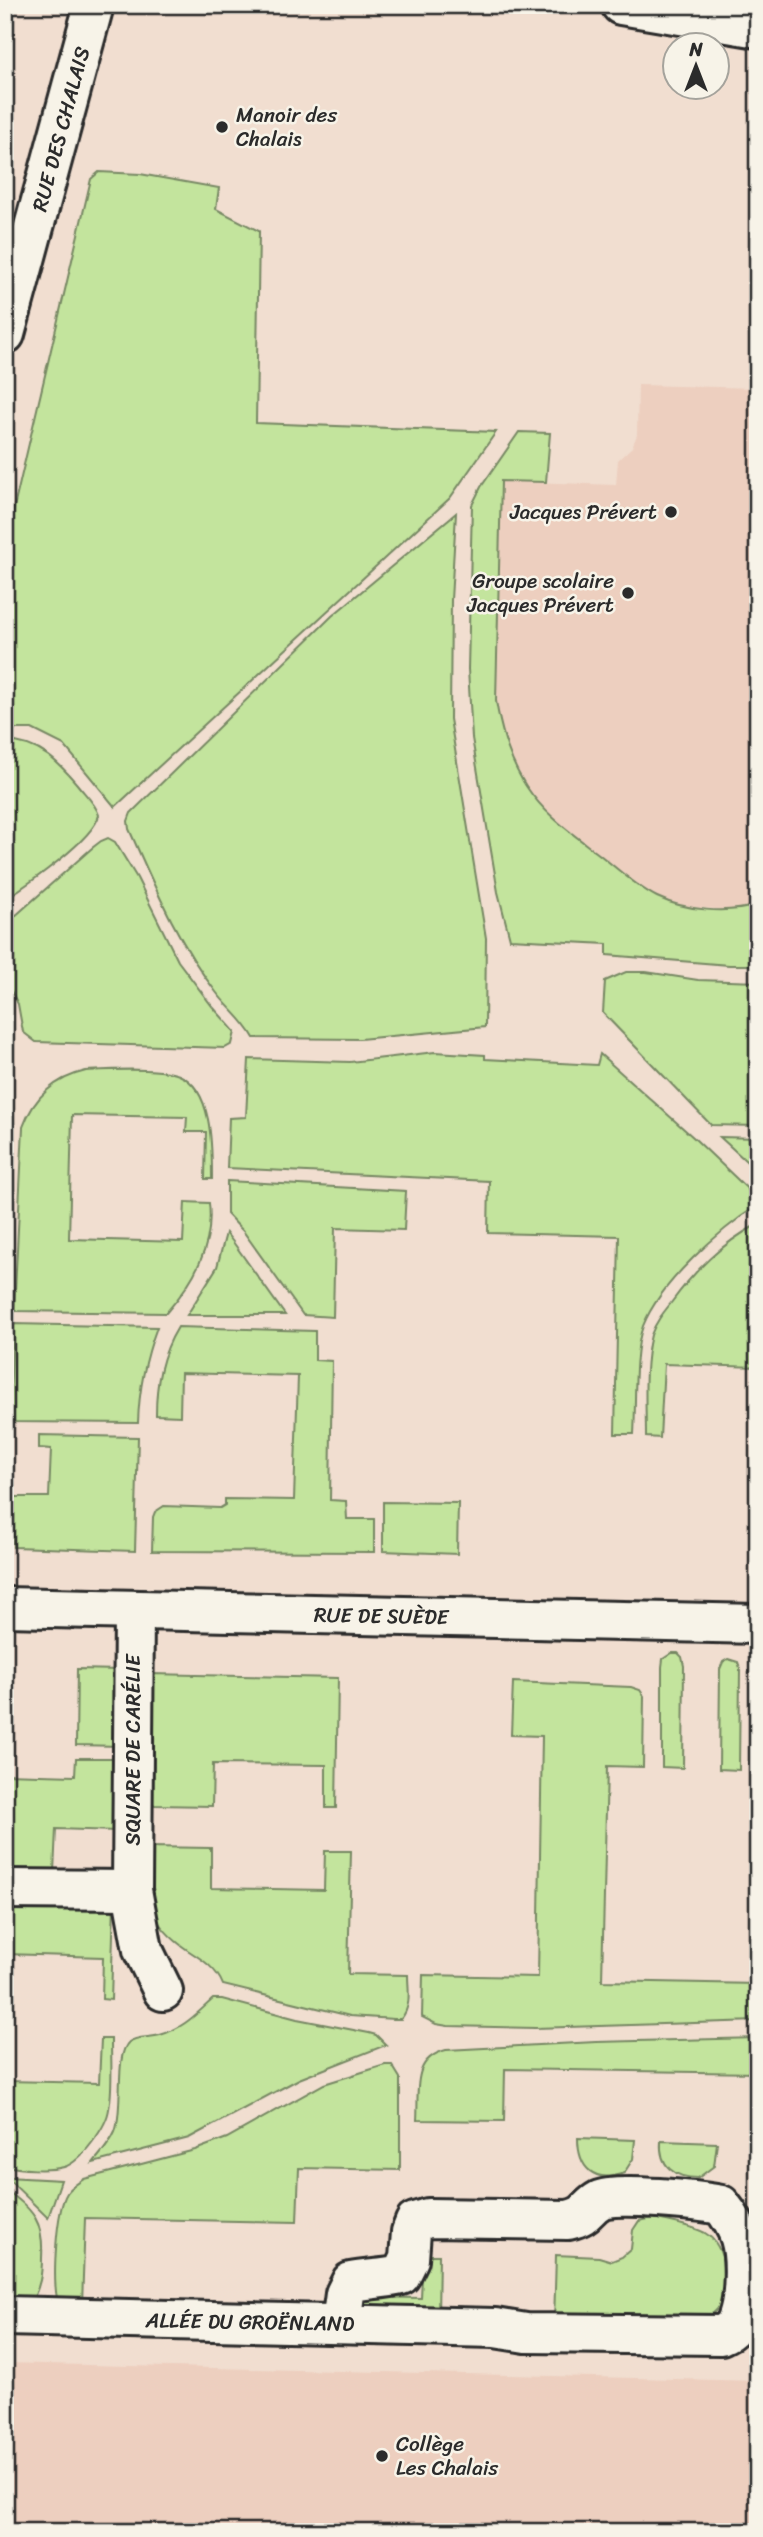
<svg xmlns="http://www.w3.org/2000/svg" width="763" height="2537" font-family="Sriracha,sans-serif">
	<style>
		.built { fill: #edcfbf }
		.green { fill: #c3e49d; stroke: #778864; stroke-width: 2 }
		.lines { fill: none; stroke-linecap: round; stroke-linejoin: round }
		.street-casing { stroke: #2b2b2b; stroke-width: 44 }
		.secondary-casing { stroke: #2b2b2b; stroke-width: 44 }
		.street { stroke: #f7f3e8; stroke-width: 38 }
		.secondary { stroke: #f7f3e8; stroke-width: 38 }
		.poi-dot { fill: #2b2b2b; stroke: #f7f3e8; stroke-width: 2.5 }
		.labels { text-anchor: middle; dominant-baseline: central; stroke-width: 5; stroke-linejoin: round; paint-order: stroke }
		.poi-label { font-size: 21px; fill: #2b2b2b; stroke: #f7f3e8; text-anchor: start }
		.street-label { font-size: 21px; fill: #2b2b2b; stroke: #f7f3e8 }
	</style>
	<rect width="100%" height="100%" fill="#f1ded0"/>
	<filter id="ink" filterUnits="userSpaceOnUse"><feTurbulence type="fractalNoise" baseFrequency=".0143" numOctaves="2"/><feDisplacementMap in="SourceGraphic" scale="14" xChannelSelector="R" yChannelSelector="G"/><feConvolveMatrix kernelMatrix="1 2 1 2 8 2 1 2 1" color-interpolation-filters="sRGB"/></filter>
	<g filter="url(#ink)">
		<g class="built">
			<polygon points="638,385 758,388 758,905 754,907 729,910 689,907 658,898 637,885 572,836 547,813 526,787 511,760 501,731 496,701 501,481 616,485 618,460 632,447 637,435"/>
			<polygon points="5,2363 758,2381 758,2532 5,2532"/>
		</g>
		<g class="green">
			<polygon points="99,172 140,174 219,188 216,209 259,231 256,423 496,432 450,498 115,807 64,745 32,729 5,729 5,530 12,516 91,179"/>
			<path d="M 519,432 L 550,433 L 546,482 L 501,481 L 496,701 C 501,731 509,760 526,786 C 545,815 570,832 596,852 C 616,867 635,886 657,897 C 686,911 727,914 758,905 L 758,965 L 729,965 L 607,955 L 607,944 L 510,939 L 498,892 L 472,738 L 468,669 L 472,505 L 481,487 Z"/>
			<path d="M 456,513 L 451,600 L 450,719 L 486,938 L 485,1027 L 360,1039 L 254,1038 C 244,1020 228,1008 216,992 C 178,943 154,885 129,829 L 128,821 L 131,813 L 332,616 Z"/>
			<path d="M 5,741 C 40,742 60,763 81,789 C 88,797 96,805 99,815 C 94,839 27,885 5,899 Z"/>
			<polygon points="108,838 115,842 137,878 178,961 212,1006 235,1032 232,1044 225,1048 36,1042 23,1032 18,1004 5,980 5,925 92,848 101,841"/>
			<polygon points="626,972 646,972 698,980 758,982 758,1126 711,1125 603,1013 605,981"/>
			<path d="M 435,1052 L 485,1055 L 485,1059 L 597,1065 L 600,1054 L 694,1138 L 758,1199 L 758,1205 C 719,1230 660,1283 643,1326 C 633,1353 636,1404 634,1434 L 615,1434 L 619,1236 L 488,1233 L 489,1181 L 227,1168 L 229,1118 L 246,1117 L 249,1059 L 350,1062 Z"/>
			<path d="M 86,1071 C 108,1070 160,1067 179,1075 C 213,1089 212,1148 212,1179 L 205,1179 L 206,1132 L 186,1132 L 187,1117 L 72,1115 L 69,1239 L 183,1242 L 185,1202 L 209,1203 C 214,1246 194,1281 166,1313 L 14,1311 L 23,1127 C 34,1097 55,1078 86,1071 Z"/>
			<polygon points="720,1137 758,1138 758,1172"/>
			<polygon points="227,1181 406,1191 404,1230 335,1228 333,1317 303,1315 243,1231 227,1214"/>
			<path d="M 758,1224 L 758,1367 L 664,1364 L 660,1438 L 646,1437 C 646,1404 643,1367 651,1335 C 655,1323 663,1313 671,1303 C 695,1270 721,1244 758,1224 Z"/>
			<polygon points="226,1233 233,1242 285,1315 187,1315 217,1267"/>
			<path d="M 13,1324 L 157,1327 C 145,1359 139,1389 138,1423 L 9,1422 Z"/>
			<path d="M 178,1327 L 315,1331 L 315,1360 L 332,1361 L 330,1500 L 346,1501 L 347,1519 L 374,1519 L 374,1552 L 152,1551 L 153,1517 L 155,1512 L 164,1506 L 220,1508 L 225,1505 L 225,1499 L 294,1500 L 298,1376 L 181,1373 L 180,1416 L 156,1415 C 156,1383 161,1355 178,1327 Z"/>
			<polygon points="39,1435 138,1437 135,1551 13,1547 14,1497 49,1497 51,1449 39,1448"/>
			<polygon points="383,1502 458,1503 457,1554 383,1551"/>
			<polygon points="672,1653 678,1653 682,1657 684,1666 683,1768 662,1767 662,1667 663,1659"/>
			<polygon points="728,1659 738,1662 740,1668 739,1770 719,1769 720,1669 723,1662"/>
			<polygon points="77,1669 120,1670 120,1746 76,1745"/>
			<polygon points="151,1674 338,1678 336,1808 326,1808 326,1765 213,1764 212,1806 155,1805 147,1800"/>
			<polygon points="513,1682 631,1687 640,1690 644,1696 643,1767 607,1766 602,1981 758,1984 758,2021 535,2028 448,2026 436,2024 422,2017 423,1975 538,1977 542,1736 511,1735"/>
			<polygon points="76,1758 119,1758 117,1831 56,1829 54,1872 5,1871 5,1774 75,1776"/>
			<path d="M 148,1847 L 211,1848 L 211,1888 L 324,1890 L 325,1851 L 351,1851 L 348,1974 L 408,1975 C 408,1990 412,2006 401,2019 L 394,2019 L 350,2016 L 223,1985 C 217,1969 203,1960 189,1951 C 143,1920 147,1896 148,1847 Z"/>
			<polygon points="5,1900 114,1902 111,2000 102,1999 103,1957 5,1954"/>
			<path d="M 213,1999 L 222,1999 L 297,2019 L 369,2033 L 376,2035 L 386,2045 L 299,2079 L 189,2138 L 93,2163 C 101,2153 110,2144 115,2132 C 124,2110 114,2055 129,2042 C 136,2036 151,2038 160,2035 C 184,2028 196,2014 213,1999 Z"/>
			<path d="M 758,2038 L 758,2073 L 505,2069 L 504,2121 L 417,2120 C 419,2090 411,2059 446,2050 L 596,2042 Z"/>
			<path d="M 101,2039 L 111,2039 C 111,2062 113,2087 109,2109 C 107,2126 81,2162 64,2167 C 50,2171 19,2170 5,2165 L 5,2081 L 99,2083 Z"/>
			<path d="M 385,2065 L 392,2065 L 400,2078 L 400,2170 L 299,2168 L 297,2222 L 85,2218 L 82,2305 L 58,2302 C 52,2282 56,2210 67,2193 C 71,2187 78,2183 84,2179 L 195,2150 L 227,2138 L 324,2084 Z"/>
			<path d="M 578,2138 L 635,2140 L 633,2159 L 624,2173 C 594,2184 578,2168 578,2138 Z"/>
			<path d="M 661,2141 L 717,2143 L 714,2166 L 698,2178 C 674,2178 659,2166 661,2141 Z"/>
			<polygon points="6,2177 61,2180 48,2218"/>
			<path d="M 5,2189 C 34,2211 44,2221 42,2258 C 42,2275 40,2286 32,2301 L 5,2305 Z"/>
			<path d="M 653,2218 C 670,2222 690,2225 705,2233 C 727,2246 730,2288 718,2308 C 715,2312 710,2315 706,2319 L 554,2323 L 556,2255 L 599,2257 L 612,2261 L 622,2257 L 631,2249 L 633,2230 L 639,2221 Z"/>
			<polygon points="428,2255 439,2255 438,2317 360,2314 359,2297 421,2298 423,2257"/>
		</g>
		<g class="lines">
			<g class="street-casing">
				<g id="street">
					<polyline points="5,334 94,5"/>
					<polyline points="134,1610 132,1890 143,1950 163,1991"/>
					<polyline points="5,1889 132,1890"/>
					<path d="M 5,2316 L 495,2328 L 526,2333 L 721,2335 C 724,2333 728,2332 731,2329 C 746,2314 746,2258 740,2238 C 736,2225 729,2215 721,2205 C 701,2201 615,2192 600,2200 C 585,2208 590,2215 568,2220 L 428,2218 L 415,2222 L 411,2232 L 409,2259 L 401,2275 C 384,2279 368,2279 351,2282 L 345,2294 L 341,2324"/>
				</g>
			</g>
			<g class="secondary-casing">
				<g id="secondary">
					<polyline points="621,5 758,28"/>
					<polyline points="5,1607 758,1624"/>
				</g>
			</g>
			<use href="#street" class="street"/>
			<use href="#secondary" class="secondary"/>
		</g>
	</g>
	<g class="poi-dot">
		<circle cx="222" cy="127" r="7"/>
		<circle cx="671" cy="512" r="7"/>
		<circle cx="628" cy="593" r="7"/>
		<circle cx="382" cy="2456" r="7"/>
	</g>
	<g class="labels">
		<g class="poi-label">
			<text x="236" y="115">Manoir des<tspan x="236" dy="24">Chalais</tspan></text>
			<text x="657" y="512" text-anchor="end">Jacques Prévert</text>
			<text x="614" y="581" text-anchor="end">Groupe scolaire<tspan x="614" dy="24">Jacques Prévert</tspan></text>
			<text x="396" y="2444">Collège<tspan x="396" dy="24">Les Chalais</tspan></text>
		</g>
		<g class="street-label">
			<text transform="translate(61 129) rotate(-75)">RUE DES CHALAIS</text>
			<text transform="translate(381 1616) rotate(1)">RUE DE SUÈDE</text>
			<text transform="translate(133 1750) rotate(-90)">SQUARE DE CARÉLIE</text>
			<text transform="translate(250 2322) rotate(1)">ALLÉE DU GROËNLAND</text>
		</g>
	</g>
	<rect width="763" height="2537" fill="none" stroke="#f7f3e8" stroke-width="28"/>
	<rect x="14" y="14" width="735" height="2509" fill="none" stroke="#2b2b2b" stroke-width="2.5" filter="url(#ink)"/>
	<g transform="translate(696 66)"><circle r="33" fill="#f7f3e8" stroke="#a5a39c" stroke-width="2"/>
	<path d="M0-5L12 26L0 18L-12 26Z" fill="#2b2b2b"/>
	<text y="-10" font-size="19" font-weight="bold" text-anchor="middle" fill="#2b2b2b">N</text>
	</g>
</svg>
